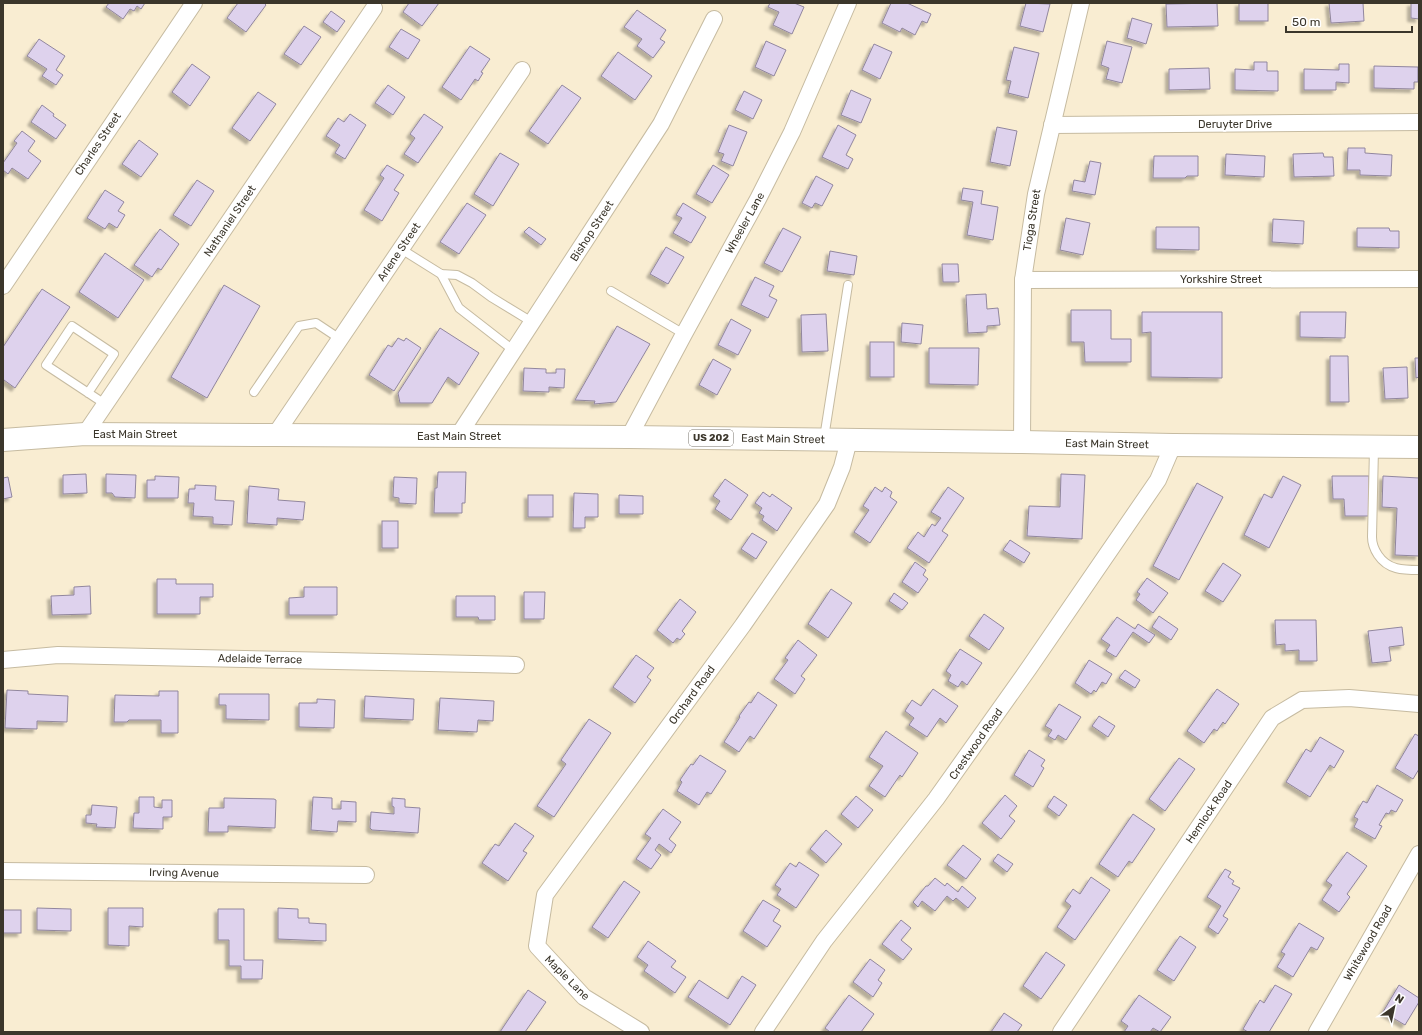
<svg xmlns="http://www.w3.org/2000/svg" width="1422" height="1035" font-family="Rubik,sans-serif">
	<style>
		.building { fill: #ded2ed; stroke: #91869e; filter: url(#shadow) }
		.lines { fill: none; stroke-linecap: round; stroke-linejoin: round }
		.lane-casing { stroke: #c6bba1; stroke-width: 10 }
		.street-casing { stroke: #c6bba1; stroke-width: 18 }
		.highway-casing { stroke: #c6bba1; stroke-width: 24 }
		.lane { stroke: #fff; stroke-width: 8 }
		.street { stroke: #fff; stroke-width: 16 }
		.highway { stroke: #fff; stroke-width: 22 }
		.labels { text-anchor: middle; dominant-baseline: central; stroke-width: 3.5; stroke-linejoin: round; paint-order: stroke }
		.shield { fill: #fff; stroke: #76726b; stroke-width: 1 }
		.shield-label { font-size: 10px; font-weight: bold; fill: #3b362b }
		.street-label { font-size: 11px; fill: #3b362b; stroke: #fff }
	</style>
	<defs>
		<filter id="shadow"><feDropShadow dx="-3.5" dy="3.5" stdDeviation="1" flood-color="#0004"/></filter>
	</defs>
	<rect width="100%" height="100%" fill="#f9edd2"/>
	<g class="building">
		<polygon points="109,3 145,3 141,9 137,6 134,11 130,9 123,19 106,7"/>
		<polygon points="238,3 264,3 266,5 246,32 227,18"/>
		<polygon points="409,3 439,3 422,26 403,12"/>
		<polygon points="770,3 794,3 804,7 792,34 773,25 779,12 768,7"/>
		<polygon points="891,3 907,3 931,14 927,23 922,21 915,35 902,28 900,32 882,23"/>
		<polygon points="1026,3 1050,4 1043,32 1020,26"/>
		<polygon points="1217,3 1218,26 1167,27 1166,4"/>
		<rect x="1239" y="3" width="29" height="18"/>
		<polygon points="1329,3 1363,3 1364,21 1331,23"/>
		<polygon points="1411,3 1419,3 1419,19 1411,18"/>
		<polygon points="637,10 666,30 660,39 665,42 653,58 637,46 642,39 624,27"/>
		<polygon points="331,11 345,21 337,32 323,22"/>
		<polygon points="1132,18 1152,24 1146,44 1127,38"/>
		<polygon points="304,26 321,37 301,65 284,54"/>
		<polygon points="401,29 420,40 408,59 389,47"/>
		<polygon points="39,39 65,56 56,70 63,75 56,85 42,76 47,69 27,56"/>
		<polygon points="766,41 786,50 774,76 755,67"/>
		<polygon points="1107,41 1132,47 1122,83 1106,79 1109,68 1101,65"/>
		<polygon points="874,44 892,52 880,79 862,70"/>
		<polygon points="470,46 490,59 481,72 483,73 478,81 475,79 461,100 442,87"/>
		<polygon points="1014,47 1039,53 1028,98 1008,93 1011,81 1006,80"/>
		<polygon points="618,52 652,76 635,100 601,76"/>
		<polygon points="1254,62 1267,62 1267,71 1278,71 1278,91 1235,90 1235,69 1254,70"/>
		<polygon points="192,64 210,77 190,106 172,92"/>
		<polygon points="1339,64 1349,64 1349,83 1336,82 1336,90 1304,90 1304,69 1339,70"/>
		<polygon points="1374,66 1418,67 1418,82 1414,82 1414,89 1374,88"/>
		<polygon points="1209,68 1210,89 1169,90 1169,69"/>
		<polygon points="388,85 405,97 393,115 375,103"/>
		<polygon points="562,85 581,98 548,144 529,131"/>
		<polygon points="851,90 871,99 861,123 841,115"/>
		<polygon points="744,91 762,100 753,119 735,110"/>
		<polygon points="258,92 276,104 250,141 232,128"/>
		<polygon points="42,105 54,114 53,116 66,125 56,139 31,122"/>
		<polygon points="350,114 366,125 345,159 335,153 340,145 326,136 338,118 344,122"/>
		<polygon points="424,114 443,127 418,163 404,154 415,138 410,134"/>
		<polygon points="729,125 747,132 733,166 721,161 724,154 718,152"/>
		<polygon points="838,125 856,135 846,155 853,159 848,169 822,157"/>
		<polygon points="997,127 1017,131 1010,166 990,162"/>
		<polygon points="22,131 35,141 28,151 41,161 28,179 12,168 8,174 3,170 3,163 17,143 14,141"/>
		<polygon points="139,140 158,154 141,177 122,164"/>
		<polygon points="1348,148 1365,148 1365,153 1392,155 1391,176 1360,175 1360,170 1347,170"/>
		<polygon points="500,153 519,164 493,206 474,194"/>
		<polygon points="1323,153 1324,157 1333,157 1334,176 1294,177 1293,154"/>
		<polygon points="1226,154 1265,156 1264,177 1225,175"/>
		<polygon points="1154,156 1198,156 1198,176 1187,176 1185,178 1153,178"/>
		<polygon points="1090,161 1101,163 1095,195 1072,191 1074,180 1085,182"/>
		<polygon points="387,165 404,175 394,190 399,193 382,221 364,210 384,178 380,175"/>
		<polygon points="713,165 729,175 712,203 696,194"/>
		<polygon points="816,176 833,185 822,206 815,203 812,208 802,203"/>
		<polygon points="197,180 214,191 191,226 173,215"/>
		<polygon points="963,188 983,191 981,204 998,207 993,240 967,235 973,202 961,200"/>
		<polygon points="105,190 124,202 118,211 125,215 117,228 109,223 105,229 87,218"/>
		<polygon points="467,203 486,215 459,254 440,242"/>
		<polygon points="683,203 706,217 691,243 673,233 682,218 676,215"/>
		<polygon points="1066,218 1090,223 1083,255 1060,250"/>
		<polygon points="1273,219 1304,221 1303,244 1272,242"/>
		<polygon points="529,227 546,239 541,245 524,232"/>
		<polygon points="1156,227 1199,227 1199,250 1156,249"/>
		<polygon points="783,228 801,237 782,272 764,263"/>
		<polygon points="1357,228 1389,228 1390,231 1399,231 1399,248 1357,247"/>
		<polygon points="160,229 179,244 161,270 158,268 152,277 134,265"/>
		<polygon points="666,247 684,257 668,284 650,274"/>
		<polygon points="830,251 857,256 854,275 827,271"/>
		<polygon points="105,253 144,280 118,318 79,292"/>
		<polygon points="942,264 958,264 959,282 943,282"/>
		<polygon points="755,277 774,286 769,296 777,300 768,318 741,305"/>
		<polygon points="224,285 260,306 207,398 171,377"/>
		<polygon points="42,289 70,307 15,388 4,380 3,382 3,347"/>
		<polygon points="986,294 987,309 998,308 1000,325 987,326 987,332 968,333 966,295"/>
		<polygon points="1071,310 1111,310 1111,339 1131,339 1131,362 1085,362 1084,342 1071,342"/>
		<polygon points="1142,312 1222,312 1222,378 1151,377 1151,332 1142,333"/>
		<polygon points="1300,312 1346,312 1345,338 1300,337"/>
		<polygon points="826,314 828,351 802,352 801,315"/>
		<polygon points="731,319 751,330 738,355 718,345"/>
		<polygon points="902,323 923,325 921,344 901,342"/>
		<polygon points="617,326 650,344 616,402 594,404 595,401 575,400"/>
		<polygon points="440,328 479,353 459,385 448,377 432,403 400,403 398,393"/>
		<polygon points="398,338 404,341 406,338 421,348 394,391 369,375 388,345 392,347"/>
		<rect x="870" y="342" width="24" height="35"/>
		<polygon points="929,348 979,348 978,385 929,384"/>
		<polygon points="1330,356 1348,356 1349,402 1330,402"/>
		<polygon points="1415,358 1419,358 1419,377 1416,378"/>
		<polygon points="713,359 731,369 717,395 699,385"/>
		<polygon points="1407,367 1408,398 1385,399 1383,368"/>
		<polygon points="524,368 546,369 546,373 556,373 556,369 565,369 564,388 549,387 549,392 523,391"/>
		<polygon points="438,472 466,472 465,503 462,503 462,513 434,513 435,488 437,488"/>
		<polygon points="86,474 87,493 63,494 63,475"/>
		<polygon points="106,474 136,475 135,498 115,497 112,493 106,493"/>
		<polygon points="1061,474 1085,475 1082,539 1027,536 1029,506 1060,507"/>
		<polygon points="155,476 179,477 178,498 147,498 147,480 155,480"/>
		<polygon points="1283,476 1301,485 1269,548 1244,535 1264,494 1272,498"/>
		<polygon points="1332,476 1369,476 1369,516 1345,516 1344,499 1333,499"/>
		<polygon points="1383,476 1419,478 1419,556 1395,555 1397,508 1382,507"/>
		<polygon points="8,477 12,497 3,499 3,478"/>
		<polygon points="394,477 417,478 416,504 399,503 399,498 393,497"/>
		<polygon points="725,479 748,495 731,520 715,509 720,501 713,496"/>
		<polygon points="1197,483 1223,497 1179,580 1153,566"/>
		<polygon points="195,485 216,486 215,500 234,501 232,525 213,524 213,517 193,516 194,503 188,503 189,489 195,489"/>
		<polygon points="249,486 279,489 278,500 305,502 303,520 277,518 277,525 247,523"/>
		<polygon points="875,487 882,492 885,487 892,492 890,497 897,502 870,543 854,532 869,510 863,506"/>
		<polygon points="948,487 964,498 942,531 948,535 929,563 907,548 918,532 924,537 932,524 935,526 941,518 931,512"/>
		<polygon points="763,492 770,497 772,494 792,508 777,531 762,520 764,516 759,513 762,508 755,503"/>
		<polygon points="574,493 598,494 598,517 585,517 585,528 573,528"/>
		<rect x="528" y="495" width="25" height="22"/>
		<polygon points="619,495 643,496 643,514 619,514"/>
		<rect x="382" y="521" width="16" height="27"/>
		<polygon points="752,533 767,542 756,559 741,549"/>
		<polygon points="1010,540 1030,553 1024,563 1003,550"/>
		<polygon points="915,562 926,570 923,575 928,579 918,593 902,582"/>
		<polygon points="1223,563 1241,575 1223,602 1205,591"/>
		<polygon points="1147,578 1168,593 1153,613 1136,600 1140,594 1137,592"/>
		<polygon points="157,579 176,579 176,584 213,584 213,597 200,597 200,614 157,614"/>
		<polygon points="90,586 91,614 52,615 51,596 74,595 74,587"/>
		<polygon points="304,587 337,587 337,615 289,615 289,598 304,597"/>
		<polygon points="831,589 852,603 828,638 808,624"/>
		<polygon points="524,592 545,592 544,619 524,619"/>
		<polygon points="894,593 908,603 902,610 889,601"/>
		<polygon points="456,596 495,596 495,620 479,620 478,617 456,617"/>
		<polygon points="680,599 696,612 682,631 685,634 680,640 677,638 673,643 657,630"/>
		<polygon points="984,614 1004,628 989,650 969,636"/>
		<polygon points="1159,616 1178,629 1171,640 1152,627"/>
		<polygon points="1117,617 1135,629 1138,624 1155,635 1149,643 1133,632 1116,657 1106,651 1110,645 1101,639"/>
		<polygon points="1275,620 1316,620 1317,661 1299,661 1299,650 1285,651 1285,644 1276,645"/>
		<polygon points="1402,627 1404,645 1389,647 1391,661 1372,663 1368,631"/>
		<polygon points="798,640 817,655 801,676 805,679 795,694 774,679 788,660 785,658"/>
		<polygon points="960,649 982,663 967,685 962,681 958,687 948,681 951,675 946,671"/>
		<polygon points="636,655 654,668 647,677 651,680 635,703 613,687"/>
		<polygon points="1089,660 1112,674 1106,684 1102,682 1096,692 1094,690 1091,694 1075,683"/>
		<polygon points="1125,670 1140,680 1135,688 1119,678"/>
		<polygon points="933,689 958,706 946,723 940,718 927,737 909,725 914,718 905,711 912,700 921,706"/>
		<polygon points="1217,689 1239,704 1225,724 1223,722 1217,731 1214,729 1204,743 1187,731"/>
		<polygon points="7,690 28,691 28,694 68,696 67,722 37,721 37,729 5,728"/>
		<polygon points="159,691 178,691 178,733 161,733 161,720 129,720 127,722 114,722 115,695 159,696"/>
		<polygon points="758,692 777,705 754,739 750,736 739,752 724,742 740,717 739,716 749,702 751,703"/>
		<polygon points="219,694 269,694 269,720 226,719 226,705 219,705"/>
		<polygon points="365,696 414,699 413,720 364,718"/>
		<polygon points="440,698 494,701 493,721 478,720 477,732 438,730"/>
		<polygon points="317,699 335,700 334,728 299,727 299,703 317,703"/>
		<polygon points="1059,704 1081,717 1066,740 1058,735 1055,740 1048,736 1052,730 1045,726"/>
		<polygon points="1099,716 1115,726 1108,737 1092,726"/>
		<polygon points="589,719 611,733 554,817 537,806 566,764 561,760"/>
		<polygon points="886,731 918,753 902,777 900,775 885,797 869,786 883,766 869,757"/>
		<polygon points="1415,734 1419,736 1419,769 1413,779 1395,768"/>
		<polygon points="1320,737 1344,751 1334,768 1330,765 1310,797 1286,782 1306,749 1311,752"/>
		<polygon points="1029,750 1045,760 1041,766 1044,768 1033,787 1014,775"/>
		<polygon points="700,755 726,771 711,794 707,792 699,805 677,791 682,782 680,780 691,764 693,765"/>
		<polygon points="1179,758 1195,769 1165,811 1149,799"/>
		<polygon points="1377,785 1403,800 1396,812 1391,810 1389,814 1386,813 1379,825 1382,826 1375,839 1354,827 1358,819 1354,817 1363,801 1367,803"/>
		<polygon points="1005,795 1017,806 1009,816 1015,821 1001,839 982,823"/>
		<polygon points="856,796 873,810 858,828 841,814"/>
		<polygon points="1054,796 1067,805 1059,816 1047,807"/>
		<polygon points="139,797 154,797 154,807 162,808 162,800 172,800 172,817 163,817 163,829 133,828 134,813 139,813"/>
		<polygon points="313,797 332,798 332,809 341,809 341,801 356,802 356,822 338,821 337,832 311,830"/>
		<polygon points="224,798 274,799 276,800 275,828 228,826 228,832 208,832 209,808 224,808"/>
		<polygon points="392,798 405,799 405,807 420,808 418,833 372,830 370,828 371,812 394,814 394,807 392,806"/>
		<polygon points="92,805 117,807 115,828 96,827 97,824 86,823 86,815 91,815"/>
		<polygon points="663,809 681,822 669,839 676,845 671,853 659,844 655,850 661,855 651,869 636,859 651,838 645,834"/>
		<polygon points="1133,814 1155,829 1132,863 1129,861 1118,877 1099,864"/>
		<polygon points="515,823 534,836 523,851 527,853 508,881 482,863 495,844 499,846"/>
		<polygon points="826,830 842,844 826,863 810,849"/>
		<polygon points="963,845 981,859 966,879 947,865"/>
		<polygon points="1347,852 1367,866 1347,894 1350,897 1339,912 1322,900 1332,885 1326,881"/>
		<polygon points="998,854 1013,864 1007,872 993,861"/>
		<polygon points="799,862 819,875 796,908 777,895 781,889 775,885 790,863 796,867"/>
		<polygon points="1225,869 1231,872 1228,877 1234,881 1232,884 1240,888 1223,916 1228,919 1218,934 1208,927 1221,906 1207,897"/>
		<polygon points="1091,877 1110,890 1075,940 1057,927 1071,906 1065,901 1073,889 1080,894"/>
		<polygon points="935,878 945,886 947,883 958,892 962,886 976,898 968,908 956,898 953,901 947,896 935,911 922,901 918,907 913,902 926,886 928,886"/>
		<polygon points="624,881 640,892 608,938 592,927"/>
		<polygon points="763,900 780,910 773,921 781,926 767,947 743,931"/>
		<polygon points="37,908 71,909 71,931 37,930"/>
		<polygon points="108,908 143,908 143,927 129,926 129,946 108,945"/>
		<polygon points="278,908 298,909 298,918 309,918 309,923 326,924 326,941 278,939"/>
		<polygon points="218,909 244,909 244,960 263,960 262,979 241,979 241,966 229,966 229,940 218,940"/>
		<rect x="3" y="910" width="18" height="23"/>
		<polygon points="901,920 911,928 901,940 912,949 903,960 882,944"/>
		<polygon points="1299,923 1324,938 1317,950 1311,947 1293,977 1277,967 1285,954 1281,952"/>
		<polygon points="1180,936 1196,947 1174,981 1157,970"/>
		<polygon points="648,941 676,961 671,967 686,977 675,993 644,971 648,965 637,957"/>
		<polygon points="1046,952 1065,965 1041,999 1023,986"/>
		<polygon points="870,959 885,970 878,980 882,983 873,997 853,982"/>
		<polygon points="742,976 756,985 730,1025 688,997 699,980 728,999"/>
		<polygon points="1275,985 1292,994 1269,1032 1248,1032 1243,1029 1260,1000 1264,1003"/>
		<polygon points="1399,985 1419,998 1419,1002 1405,1025 1383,1012"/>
		<polygon points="528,990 546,1002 525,1032 500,1032"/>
		<polygon points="849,995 874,1014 861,1032 830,1032 825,1028"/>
		<polygon points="1139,995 1171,1017 1160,1032 1153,1028 1150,1032 1124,1032 1128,1026 1121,1021"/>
		<polygon points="1004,1013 1022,1025 1017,1032 991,1032"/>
	</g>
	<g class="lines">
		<g class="lane-casing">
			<g id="lane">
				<polyline points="401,249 441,274 457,275 472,283 491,297 532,322"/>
				<polyline points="441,274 459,308 513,350"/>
				<polyline points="611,291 684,334"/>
				<polyline points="254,392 299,326 316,323 340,339"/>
				<polyline points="88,393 114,354 72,326 46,365 105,404"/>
				<polyline points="824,438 848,285"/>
				<path d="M 1374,448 L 1372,537 C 1372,544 1374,549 1378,555 C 1388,570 1403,570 1419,570"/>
			</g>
		</g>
		<g class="street-casing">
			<g id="street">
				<polyline points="1052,125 1419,122"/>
				<polyline points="1023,280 1419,279"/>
				<polyline points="3,286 194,3"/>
				<polyline points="85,434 374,8"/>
				<polyline points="275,435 522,70"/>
				<polyline points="458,436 661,124 714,19"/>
				<polyline points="629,437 684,334 758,199 792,132 848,3"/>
				<polyline points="1022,442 1023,280 1036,194 1081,3"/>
				<polyline points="3,660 58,655 516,665"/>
				<polyline points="3,871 366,875"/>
				<polyline points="641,1032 584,997 537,946 545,895 743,625 827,504 842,467 849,440"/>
				<polyline points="763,1032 824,941 936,799 1029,668 1158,480 1173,445"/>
				<polyline points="1061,1032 1272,718 1302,700 1349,698 1419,704"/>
				<polyline points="1317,1032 1419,854"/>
			</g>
		</g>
		<g class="highway-casing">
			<polyline id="highway" points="3,440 85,434 275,435 629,437 1022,442 1173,445 1419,447"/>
		</g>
		<use href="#lane" class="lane"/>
		<use href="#street" class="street"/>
		<use href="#highway" class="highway"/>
	</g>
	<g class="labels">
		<rect class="shield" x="689" y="430" width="44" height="16" rx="3"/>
		<g class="shield-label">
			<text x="711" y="438">US 202</text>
		</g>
		<g class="street-label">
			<text x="1235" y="124">Deruyter Drive</text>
			<text transform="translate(98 144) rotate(-56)">Charles Street</text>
			<text transform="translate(1032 220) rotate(-81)">Tioga Street</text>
			<text transform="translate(230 221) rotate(-56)">Nathaniel Street</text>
			<text transform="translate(745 223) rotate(-61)">Wheeler Lane</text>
			<text transform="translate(592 231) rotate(-57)">Bishop Street</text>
			<text transform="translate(399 252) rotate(-56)">Arlene Street</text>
			<text x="1221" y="279">Yorkshire Street</text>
			<text x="135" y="434">East Main Street</text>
			<text x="459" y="436">East Main Street</text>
			<text transform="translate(783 439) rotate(1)">East Main Street</text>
			<text transform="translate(1107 444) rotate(1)">East Main Street</text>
			<text transform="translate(260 659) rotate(1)">Adelaide Terrace</text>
			<text transform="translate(692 695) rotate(-54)">Orchard Road</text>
			<text transform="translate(976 744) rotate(-55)">Crestwood Road</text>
			<text transform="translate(1209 812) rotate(-56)">Hemlock Road</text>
			<text transform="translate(184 873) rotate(1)">Irving Avenue</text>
			<text transform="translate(1368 943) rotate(-60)">Whitewood Road</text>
			<text transform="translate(567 978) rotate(45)">Maple Lane</text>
		</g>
	</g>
	<rect width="1422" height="1035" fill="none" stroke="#3b362b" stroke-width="8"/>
	<g transform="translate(1394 1007) rotate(33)" stroke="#ffffff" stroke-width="3" paint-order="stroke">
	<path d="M0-3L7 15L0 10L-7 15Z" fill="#3b362b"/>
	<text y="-6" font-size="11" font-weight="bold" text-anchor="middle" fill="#3b362b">N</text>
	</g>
	<path d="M1286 26v6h126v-6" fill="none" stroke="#3b362b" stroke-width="2"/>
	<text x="1292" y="26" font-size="12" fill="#3b362b" stroke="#ffffff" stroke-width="3" paint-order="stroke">50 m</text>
</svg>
